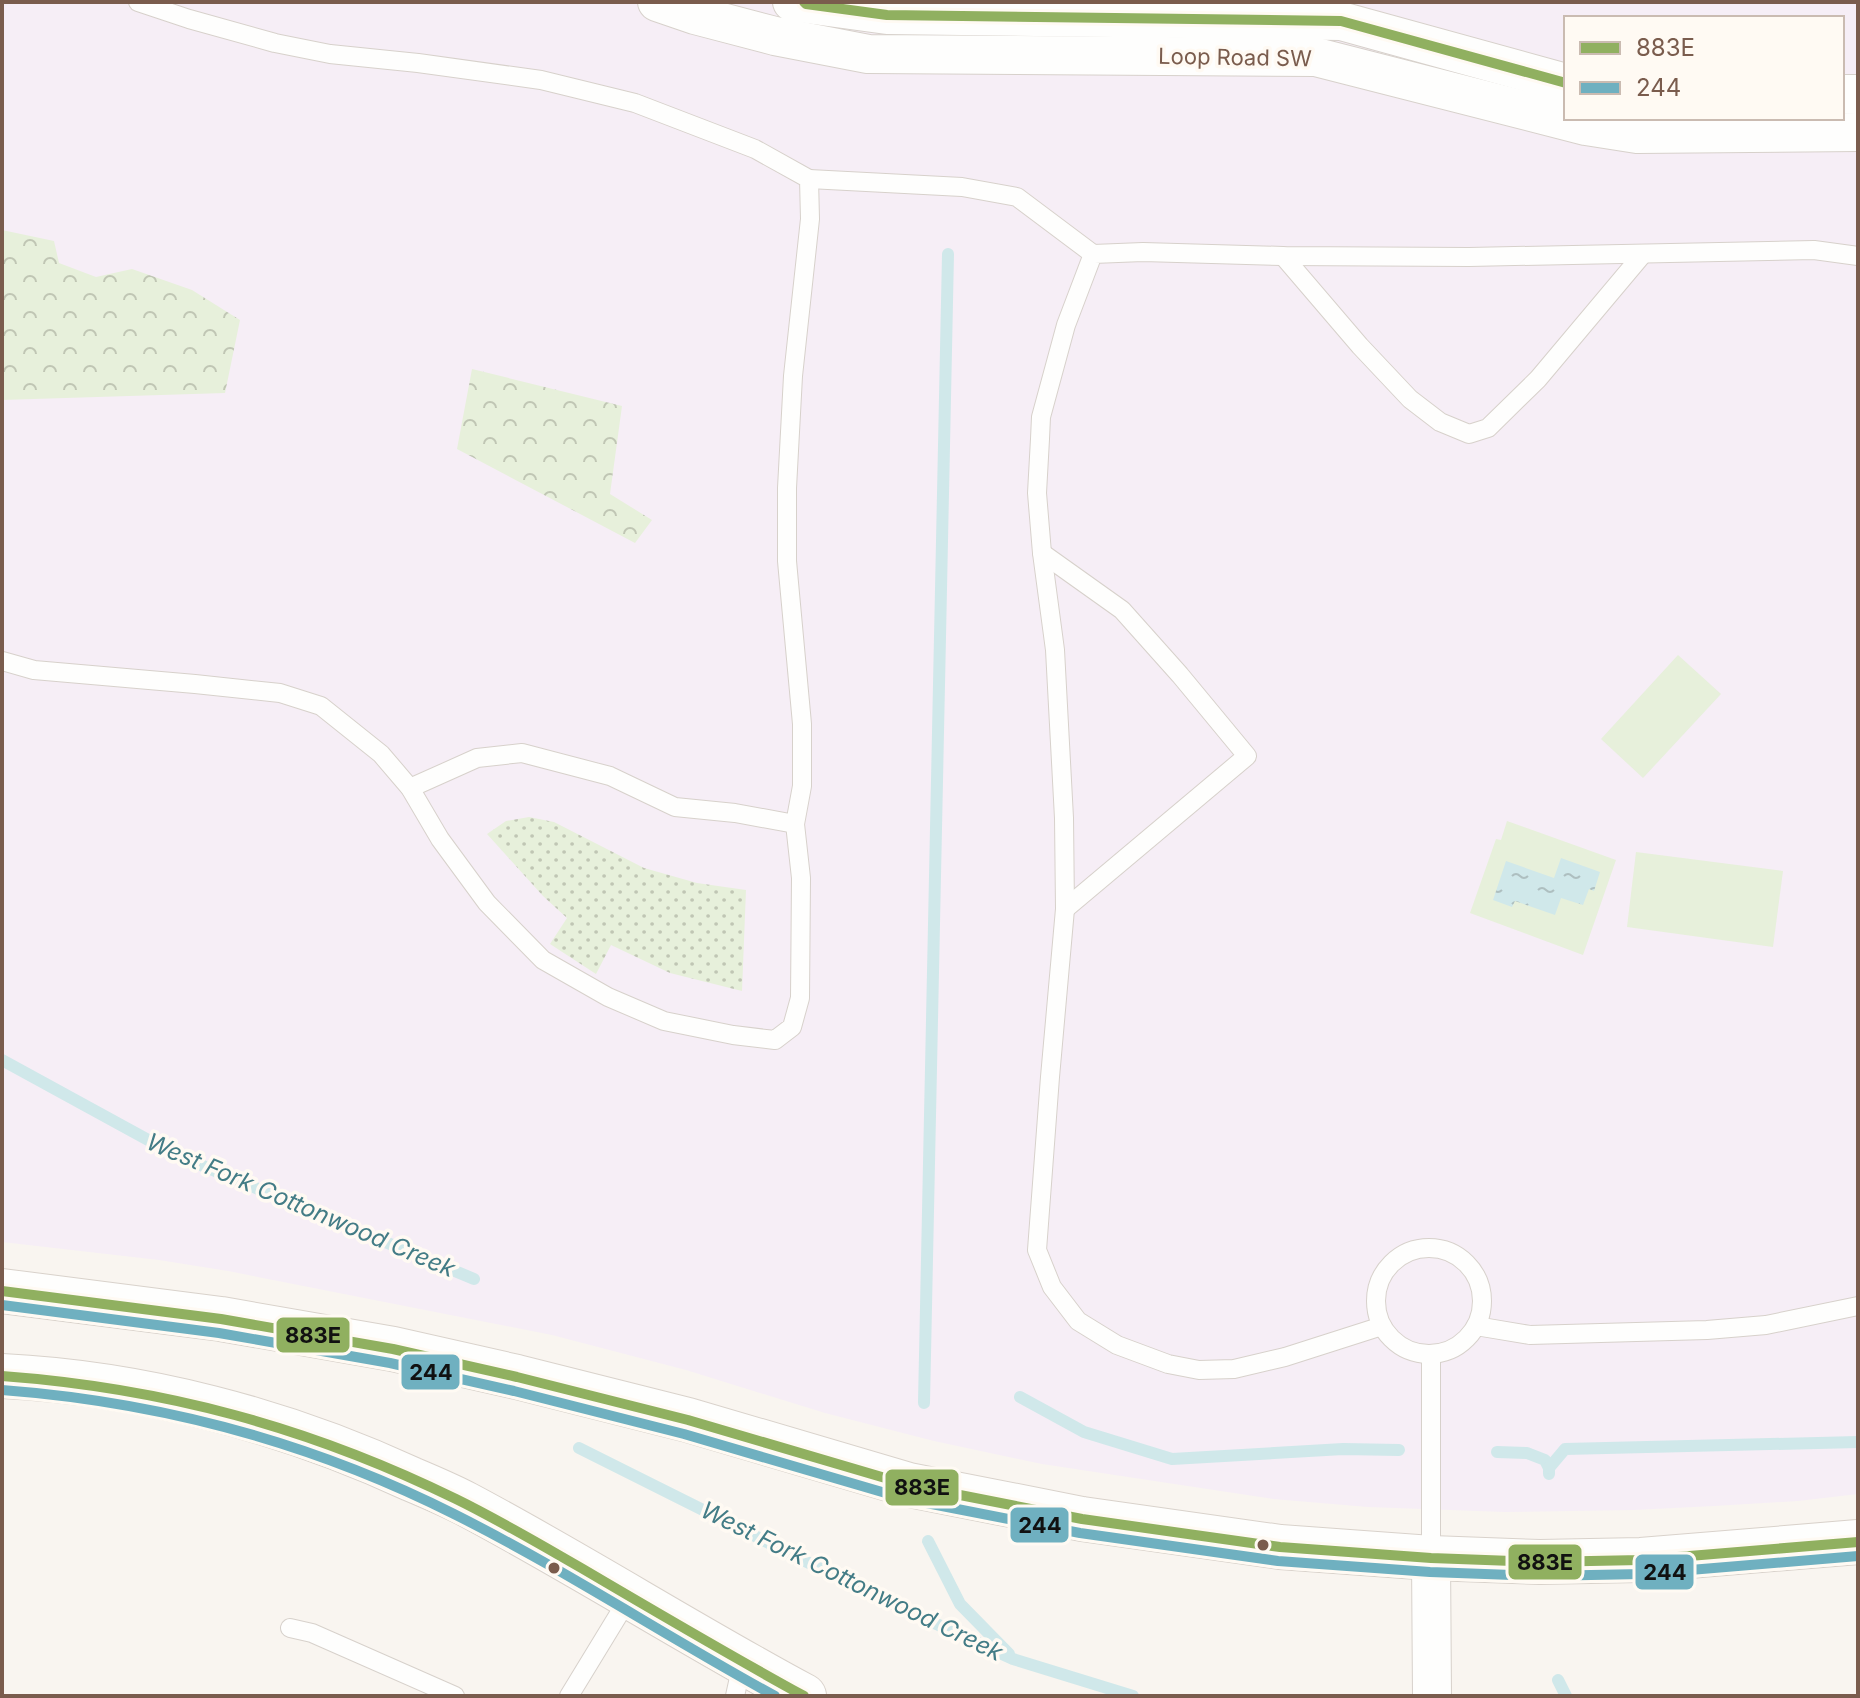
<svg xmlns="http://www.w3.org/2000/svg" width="1860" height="1698" font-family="Inter,sans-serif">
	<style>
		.education { fill: #f6eef6; fill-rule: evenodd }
		.grass { fill: url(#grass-dots) }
		.park { fill: url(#park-crowns) }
		.pitch { fill: #e7f0db }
		.water { fill: url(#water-ripples) }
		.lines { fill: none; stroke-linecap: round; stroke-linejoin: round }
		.stream { stroke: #d0e8ea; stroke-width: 12 }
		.lane-casing { stroke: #d7d1cb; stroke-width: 20 }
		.street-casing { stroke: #d7d1cb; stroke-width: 40 }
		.secondary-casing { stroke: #d9d2cb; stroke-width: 46 }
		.lane { stroke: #fefefd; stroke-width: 18 }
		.street { stroke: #fefefd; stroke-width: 38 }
		.secondary { stroke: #fefefd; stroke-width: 44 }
		.bus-1-casing { stroke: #fffaf3; stroke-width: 16 }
		.bus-2-casing { stroke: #fffaf3; stroke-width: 16 }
		.bus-1 { stroke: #90b060; stroke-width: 10 }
		.bus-2 { stroke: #6fb0c0; stroke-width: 10 }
		.bus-dot { fill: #7a5c4d; stroke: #fffaf3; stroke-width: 3 }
		.labels { text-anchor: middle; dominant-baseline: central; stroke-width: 7; stroke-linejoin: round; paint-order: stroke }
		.street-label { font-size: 22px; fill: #7a5c4d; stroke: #fffaf3 }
		.water-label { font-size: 24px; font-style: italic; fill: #437c86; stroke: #fffaf3 }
		.line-badge { stroke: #fffaf3; stroke-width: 3 }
		.pale-badge-label { font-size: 22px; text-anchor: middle; font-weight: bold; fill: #111 }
	</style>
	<defs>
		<pattern id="grass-dots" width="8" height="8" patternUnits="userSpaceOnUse" patternTransform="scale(2)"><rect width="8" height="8" fill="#e7f0db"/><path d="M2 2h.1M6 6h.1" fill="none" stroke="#c0c6b4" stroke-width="1.8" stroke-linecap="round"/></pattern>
		<pattern id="park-crowns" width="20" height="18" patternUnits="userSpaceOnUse" patternTransform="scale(2)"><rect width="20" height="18" fill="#e7f0db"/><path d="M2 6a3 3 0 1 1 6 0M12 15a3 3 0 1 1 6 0" fill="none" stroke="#c0c6b4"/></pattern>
		<pattern id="water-ripples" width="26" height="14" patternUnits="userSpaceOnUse" patternTransform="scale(2)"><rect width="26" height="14" fill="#d0e8ea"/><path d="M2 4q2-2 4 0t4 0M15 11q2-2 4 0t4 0" fill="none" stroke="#aebfc0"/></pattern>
	</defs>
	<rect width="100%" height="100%" fill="#f9f5f0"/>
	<path class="education" d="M 2,2 L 1858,2 L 1858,1494 L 1798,1501 L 1714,1506 L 1634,1510 L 1505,1512 L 1368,1507 L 1273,1499 L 1042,1464 L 934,1441 L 825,1413 L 686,1370 L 552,1335 L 228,1271 L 159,1260 L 2,1242 ZM 1566,18 L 1842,18 L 1842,118 L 1566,118 Z"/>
	<polygon class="grass" points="529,817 554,822 644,868 697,883 746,890 742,991 670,973 611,945 596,974 550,944 567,918 543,896 487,834 506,821"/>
	<g class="park">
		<polygon points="2,230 54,241 59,263 96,277 132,269 192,290 240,320 225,393 2,400"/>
		<polygon points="472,369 622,406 610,494 652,520 635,543 457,449"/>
	</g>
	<g class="pitch">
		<polygon points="1678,655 1721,694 1643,778 1601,739"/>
		<polygon points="1507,821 1616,860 1583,955 1470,913 1496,839 1501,840"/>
		<polygon points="1636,852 1783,871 1773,947 1627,927"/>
	</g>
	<polygon class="water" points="1561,858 1600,872 1594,891 1589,889 1583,905 1561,898 1555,915 1515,901 1512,907 1493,900 1506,861 1554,878"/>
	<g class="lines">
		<g class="stream">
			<polyline points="2,1060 172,1153 474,1279"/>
			<polyline points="1020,1397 1084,1432 1172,1459 1343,1449 1399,1450"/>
			<polyline points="924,1403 948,254"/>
			<polyline points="579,1448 871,1594 1013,1659 1133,1696"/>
			<polyline points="1497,1452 1527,1453 1545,1460 1549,1468 1549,1474"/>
			<polyline points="1549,1468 1565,1449 1858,1442"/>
			<polyline points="928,1541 960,1604 1009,1654"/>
			<polyline points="1558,1680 1566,1696"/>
		</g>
		<g class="lane-casing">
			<g id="lane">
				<polyline points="809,179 962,187 1017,197 1093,254"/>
				<polyline points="1283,256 1360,346 1410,399 1440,422 1469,434 1488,428 1538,379 1643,254"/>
				<polyline points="1042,553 1122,610 1180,675 1247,756 1065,909"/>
				<polyline points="2,661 34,670 195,684 280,693 321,706 381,754 410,788 440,839 487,903 543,960 608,997 664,1021 733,1035 775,1040 792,1027 800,998 801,878 795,824 802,786 802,724 787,561 787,488 793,376 810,219 809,179 755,149 635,103 541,80 418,63 330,54 275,43 189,19 138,2"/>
				<polyline points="410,788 477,758 522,753 610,776 675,807 735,813 795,824"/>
				<circle cx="1429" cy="1301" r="53"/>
				<polyline points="1382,1326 1285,1357 1234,1369 1199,1370 1168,1364 1117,1345 1078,1321 1052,1287 1037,1250 1050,1077 1065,909 1064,818 1055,650 1042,553 1037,493 1040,439 1041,417 1066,325 1093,254 1143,252 1283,256 1469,257 1814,250 1858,256"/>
				<polyline points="1476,1326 1530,1335 1707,1330 1766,1325 1858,1306"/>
				<polyline points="1431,1355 1431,1558"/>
				<polyline points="290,1628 312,1633 455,1696"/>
				<polyline points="569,1696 630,1596"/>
				<polyline points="735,1696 742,1664"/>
			</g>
		</g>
		<g class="street-casing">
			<g id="street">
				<polyline points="657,2 695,15 775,36 868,54 1316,57 1586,126 1637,134 1858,132"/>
				<polyline points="792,2 887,15 1341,21 1566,83"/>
				<polyline points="1842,94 1858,94"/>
				<polyline points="1431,1558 1432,1696"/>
			</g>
		</g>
		<g class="secondary-casing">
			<g id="secondary">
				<polyline points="2,1291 221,1319 393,1349 517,1377 688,1420 909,1485 1082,1519 1280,1547 1431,1558 1540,1562 1641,1560 1858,1542"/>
				<path d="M 2,1376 C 143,1383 283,1420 411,1479 C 430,1487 449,1495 466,1504 C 581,1565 690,1635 804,1696"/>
			</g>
		</g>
		<use href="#lane" class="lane"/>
		<use href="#street" class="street"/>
		<use href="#secondary" class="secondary"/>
		<g class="bus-1-casing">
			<g id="bus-1">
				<polyline points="804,2 806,4 887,15 1341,21 1566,83"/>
				<polyline points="2,1291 221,1319 393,1349 517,1377 688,1420 909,1485 1082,1519 1280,1547 1431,1558 1540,1562 1641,1560 1858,1542"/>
				<path d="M 2,1376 C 164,1388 309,1427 456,1499 C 499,1520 541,1545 583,1569 C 656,1612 729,1655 804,1696"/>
			</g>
		</g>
		<g class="bus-2-casing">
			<g id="bus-2">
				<polyline points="2,1305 219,1333 390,1363 514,1391 684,1434 906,1499 1080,1533 1278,1561 1430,1572 1540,1576 1642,1574 1858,1556"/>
				<path d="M 2,1390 C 161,1402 311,1442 454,1514 C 564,1569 667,1637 775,1696"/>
			</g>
		</g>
		<use href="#bus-1" class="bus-1"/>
		<use href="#bus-2" class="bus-2"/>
	</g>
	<g class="bus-dot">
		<circle cx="1263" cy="1545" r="7"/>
		<circle cx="554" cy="1568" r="7"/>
	</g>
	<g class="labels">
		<g class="street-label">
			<text transform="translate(1235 57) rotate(1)">Loop Road SW</text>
		</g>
		<g class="water-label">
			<text transform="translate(301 1205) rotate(23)">West Fork Cottonwood Creek</text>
			<text transform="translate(852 1581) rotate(26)">West Fork Cottonwood Creek</text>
		</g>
	</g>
	<g class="line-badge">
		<rect x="275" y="1316" width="76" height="38" rx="8" fill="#90b060"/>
		<rect x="400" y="1353" width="61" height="38" rx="8" fill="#6fb0c0"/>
		<rect x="884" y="1468" width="76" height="39" rx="8" fill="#90b060"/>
		<rect x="1009" y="1506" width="61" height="38" rx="8" fill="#6fb0c0"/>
		<rect x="1507" y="1543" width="76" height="38" rx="8" fill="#90b060"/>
		<rect x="1634" y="1553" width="61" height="38" rx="8" fill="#6fb0c0"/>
	</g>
	<g class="pale-badge-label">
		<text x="313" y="1343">883E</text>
		<text x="431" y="1380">244</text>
		<text x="922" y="1495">883E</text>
		<text x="1040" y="1533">244</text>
		<text x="1545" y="1570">883E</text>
		<text x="1665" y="1580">244</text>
	</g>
	<rect width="1860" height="1698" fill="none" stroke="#7a5c4d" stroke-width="8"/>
	<rect x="1564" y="16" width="280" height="104" fill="#fffaf3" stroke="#cabbb1" stroke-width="2"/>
	<rect x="1580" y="42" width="40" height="12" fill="#90b060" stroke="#cabbb1" stroke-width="2"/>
	<text x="1636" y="56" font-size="24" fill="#7a5c4d">883E</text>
	<rect x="1580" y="82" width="40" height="12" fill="#6fb0c0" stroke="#cabbb1" stroke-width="2"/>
	<text x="1636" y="96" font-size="24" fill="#7a5c4d">244</text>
</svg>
